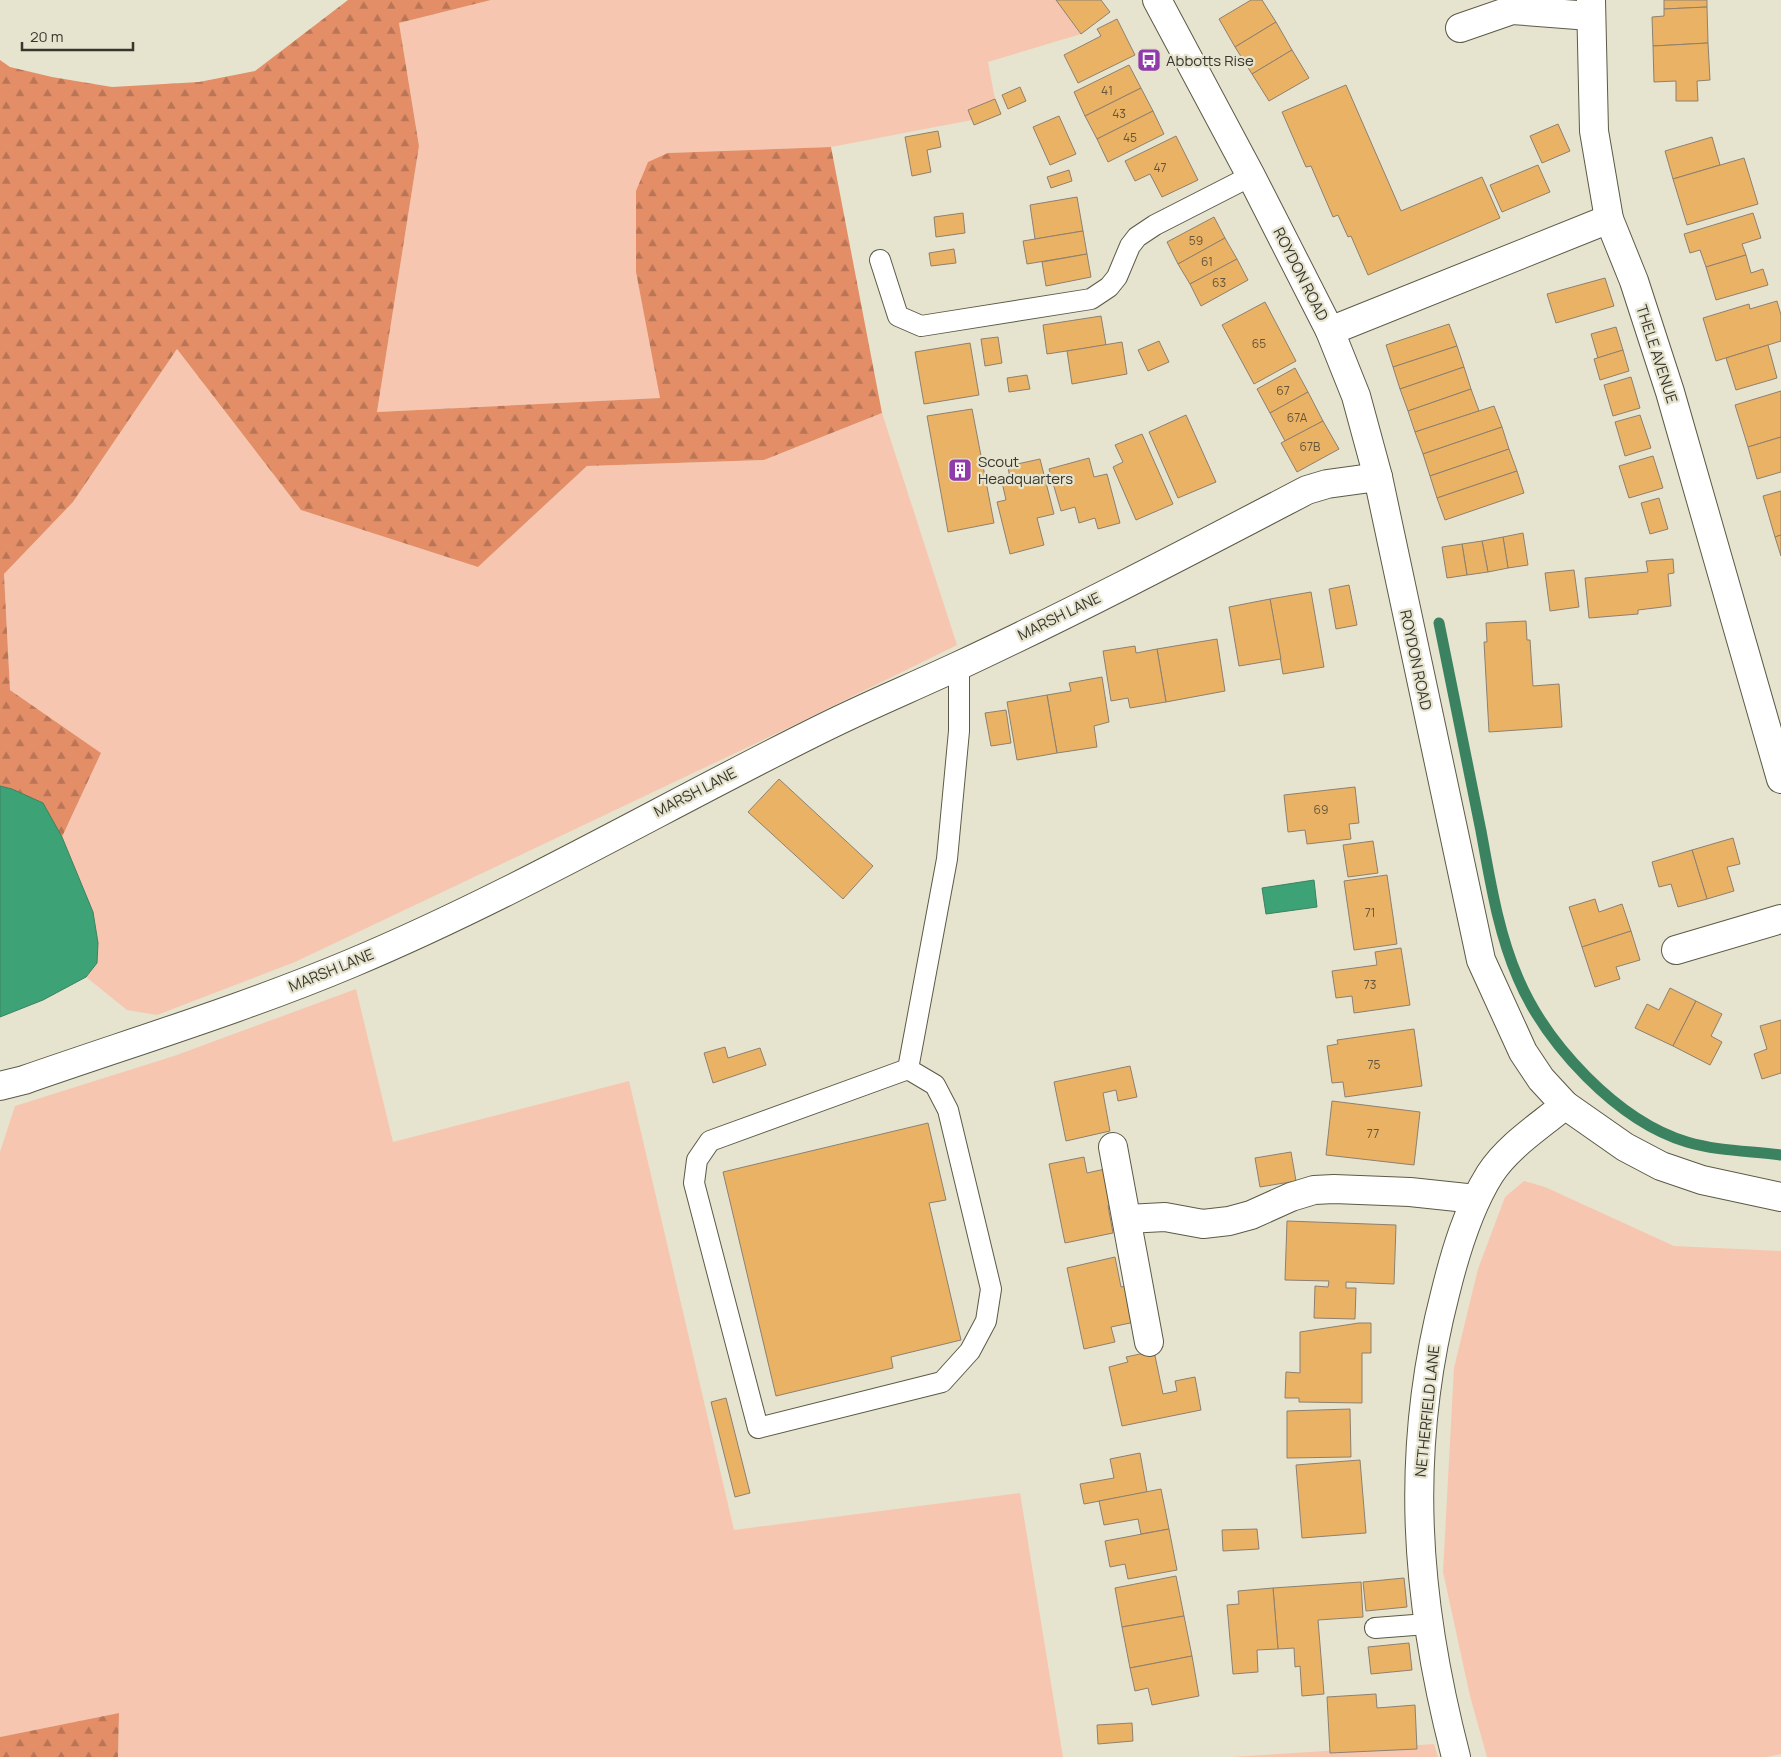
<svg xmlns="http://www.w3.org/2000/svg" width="1781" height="1757" font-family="Manrope,sans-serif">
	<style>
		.green { fill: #f7c6b0 }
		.forest { fill: url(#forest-firs) }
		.water { fill: #3da376; stroke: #3b8260 }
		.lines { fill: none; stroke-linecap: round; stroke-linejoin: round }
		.stream { stroke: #3b8260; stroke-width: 11 }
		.building { fill: #eab264; stroke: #8e8070 }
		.lane-casing { stroke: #5c5a47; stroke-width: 22 }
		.street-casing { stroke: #5c5a47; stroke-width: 30 }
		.secondary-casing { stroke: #5c5a47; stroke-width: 30 }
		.lane { stroke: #fff; stroke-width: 20 }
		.street { stroke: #fff; stroke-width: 28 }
		.secondary { stroke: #fff; stroke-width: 28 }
		.labels { text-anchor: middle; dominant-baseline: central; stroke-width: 4.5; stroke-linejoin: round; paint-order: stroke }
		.number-label { font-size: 12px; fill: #64553c }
		.poi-label { font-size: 15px; fill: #37362e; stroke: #e6e4ce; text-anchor: start }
		.street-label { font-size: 15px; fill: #37362e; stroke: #e6e4ce }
	</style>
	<defs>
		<pattern id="forest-firs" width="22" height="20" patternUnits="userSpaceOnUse" patternTransform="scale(1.25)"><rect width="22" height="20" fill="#e38e67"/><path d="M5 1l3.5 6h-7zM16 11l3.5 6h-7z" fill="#b97555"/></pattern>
	</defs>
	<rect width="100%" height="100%" fill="#e6e4ce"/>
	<g class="green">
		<polygon points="491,0 1056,0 1081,34 988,62 995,99 968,110 972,120 831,147 668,153 636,272 661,398 377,412 419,146 399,23"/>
		<polygon points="177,349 301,510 478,567 587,466 764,460 882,413 957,645 788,728 295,962 157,1015 127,1010 86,977 97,963 93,912 62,837 101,753 10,690 4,574 73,502"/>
		<polygon points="356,989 393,1142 629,1081 734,1530 1020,1493 1063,1757 118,1757 119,1713 0,1737 0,1152 15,1106 174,1056"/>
		<polygon points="1524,1181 1545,1187 1674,1246 1781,1251 1781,1754 1767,1757 1487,1757 1470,1696 1443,1572 1454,1368 1478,1269 1505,1197"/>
		<polygon points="1434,1744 1438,1757 1232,1757"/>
	</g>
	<g class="forest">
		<polygon points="348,0 491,0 399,23 419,146 377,412 660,398 636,272 636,191 648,162 668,153 831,147 882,413 764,460 587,466 478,567 301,510 177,349 73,502 4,574 10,690 101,753 62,837 42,803 12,789 0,786 0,60 10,67 52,77 112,87 199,82 255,71"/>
		<polygon points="119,1713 118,1757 0,1757 0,1737"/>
	</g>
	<g class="water">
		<polygon points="0,786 12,789 43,803 62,837 93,912 98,943 97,963 86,977 43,1000 0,1017"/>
		<polygon points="1314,880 1317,907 1266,914 1262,888"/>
	</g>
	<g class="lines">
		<path class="stream" d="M 1439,623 C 1453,693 1467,762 1481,831 C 1490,880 1498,932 1518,978 C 1546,1044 1617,1121 1687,1142 C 1717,1151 1750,1151 1781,1155"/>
	</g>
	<g class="building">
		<polygon points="1056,0 1101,0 1110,12 1081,34"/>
		<polygon points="1251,0 1262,0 1276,22 1235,47 1219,19"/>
		<polygon points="1664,0 1707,0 1707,7 1664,9"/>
		<polygon points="1707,7 1708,43 1653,46 1652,17 1664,16 1664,9"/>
		<polygon points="1117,19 1135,55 1078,83 1064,55 1101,36 1097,29"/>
		<polygon points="1276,22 1292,50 1252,74 1235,47"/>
		<polygon points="1708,43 1710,80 1697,81 1698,101 1676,101 1676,81 1654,82 1653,46"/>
		<polygon points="1292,50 1309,78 1269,101 1252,74"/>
		<polygon points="1129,65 1141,88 1085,116 1074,92"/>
		<polygon points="1346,85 1401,211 1482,177 1500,218 1368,275 1351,236 1348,237 1338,215 1333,217 1311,166 1306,167 1282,112"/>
		<polygon points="1020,87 1026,101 1008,109 1002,95"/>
		<polygon points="1141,88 1153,111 1097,139 1085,116"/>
		<polygon points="995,99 1001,114 974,125 968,110"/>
		<polygon points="1153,111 1164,134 1108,162 1097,139"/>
		<polygon points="1059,116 1076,154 1050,165 1033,127"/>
		<polygon points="1558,124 1570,151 1542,163 1530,136"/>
		<polygon points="938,131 941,147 927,150 931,172 912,176 905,137"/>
		<polygon points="1176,136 1198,180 1162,197 1150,174 1135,181 1125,161"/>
		<polygon points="1712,137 1720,165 1673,179 1665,151"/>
		<polygon points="1744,158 1758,204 1687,225 1673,179"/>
		<polygon points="1538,165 1550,192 1502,212 1490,185"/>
		<polygon points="1069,170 1072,181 1051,188 1047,177"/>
		<polygon points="1077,197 1083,231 1035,239 1030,205"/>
		<polygon points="963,213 965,233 936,237 934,217"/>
		<polygon points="1753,213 1761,238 1742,244 1746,255 1706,267 1700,250 1690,253 1684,234"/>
		<polygon points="1214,217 1225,238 1178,264 1167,242"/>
		<polygon points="1083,231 1087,254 1027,264 1023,241"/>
		<polygon points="1225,238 1237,259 1190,284 1178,264"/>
		<polygon points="954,249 956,263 931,266 929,253"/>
		<polygon points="1087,254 1091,277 1046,286 1042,262"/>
		<polygon points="1746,255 1751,273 1763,269 1768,285 1716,300 1706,267"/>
		<polygon points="1237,259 1248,280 1201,306 1190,284"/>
		<polygon points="1605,278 1614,306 1556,323 1547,294"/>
		<polygon points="1777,301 1781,315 1781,341 1716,361 1703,318 1749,304 1750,309"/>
		<polygon points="1265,302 1296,361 1254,384 1222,325"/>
		<polygon points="1101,316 1106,345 1047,354 1043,325"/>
		<polygon points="1449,324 1457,346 1393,367 1386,345"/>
		<polygon points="1616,327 1623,350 1598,358 1591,334"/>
		<polygon points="998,337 1002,363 985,366 981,339"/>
		<polygon points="1159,341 1169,362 1148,371 1138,350"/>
		<polygon points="1122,342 1127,374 1072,384 1067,351"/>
		<polygon points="970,343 979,395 924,404 915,352"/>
		<polygon points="1768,345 1777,378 1736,390 1726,358"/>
		<polygon points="1457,346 1464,367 1400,389 1393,367"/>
		<polygon points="1623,350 1629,371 1600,380 1594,359"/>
		<polygon points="1464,367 1471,389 1408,411 1400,389"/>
		<polygon points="1295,368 1308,392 1270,413 1257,389"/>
		<polygon points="1027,375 1030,389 1009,392 1007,378"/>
		<polygon points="1631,377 1640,408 1613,416 1604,385"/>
		<polygon points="1471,389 1479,411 1415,432 1408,411"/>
		<polygon points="1781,391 1781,437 1748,447 1735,405"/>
		<polygon points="1308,392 1323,421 1285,441 1270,413"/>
		<polygon points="1494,406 1502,427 1423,454 1415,432"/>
		<polygon points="972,409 994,523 948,532 927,416"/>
		<polygon points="1186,415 1216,482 1178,498 1149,432"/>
		<polygon points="1640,415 1651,448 1625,456 1615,422"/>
		<polygon points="1323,421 1339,449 1297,472 1281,443"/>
		<polygon points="1502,427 1509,449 1430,476 1423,454"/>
		<polygon points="1142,434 1173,504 1136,520 1113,467 1123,462 1115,445"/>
		<polygon points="1781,437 1781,472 1757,479 1748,447"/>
		<polygon points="1509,449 1517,471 1437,498 1430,476"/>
		<polygon points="1653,456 1663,488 1629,498 1619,466"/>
		<polygon points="1089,458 1094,477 1107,474 1120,523 1098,529 1095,518 1079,523 1075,507 1061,511 1049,469"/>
		<polygon points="1040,459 1054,514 1037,518 1044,545 1010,554 997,502 1006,500 1002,482 1010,480 1008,466"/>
		<polygon points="1517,471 1524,493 1445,520 1437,498"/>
		<polygon points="1781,491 1781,535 1775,537 1763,496"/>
		<polygon points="1659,498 1668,529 1650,534 1641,503"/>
		<polygon points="1523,533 1528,565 1508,568 1503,537"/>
		<polygon points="1781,535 1781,556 1775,537"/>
		<polygon points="1503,537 1508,568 1488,572 1482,541"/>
		<polygon points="1482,541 1488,572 1467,575 1462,544"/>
		<polygon points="1462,544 1467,575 1447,578 1442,547"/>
		<polygon points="1673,559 1674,573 1668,574 1671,606 1638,610 1638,614 1589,618 1585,578 1648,572 1646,561"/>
		<polygon points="1574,570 1579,607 1550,611 1545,573"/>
		<polygon points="1349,585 1357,625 1336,629 1329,589"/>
		<polygon points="1311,592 1324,667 1283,674 1270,599"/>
		<polygon points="1270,599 1281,659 1239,666 1229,607"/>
		<polygon points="1526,621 1527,640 1530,640 1533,686 1559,684 1562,727 1489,732 1484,642 1487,642 1486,623"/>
		<polygon points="1217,639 1225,691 1166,702 1157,649"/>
		<polygon points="1135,646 1136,653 1157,649 1166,702 1130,708 1128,698 1111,701 1103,651"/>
		<polygon points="1102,677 1109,722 1094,726 1097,747 1057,753 1047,695 1071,691 1069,683"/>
		<polygon points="1047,695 1057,753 1017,760 1007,702"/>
		<polygon points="1006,710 1011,743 991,746 985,713"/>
		<polygon points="779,779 873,866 843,899 748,812"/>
		<polygon points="1355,787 1359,823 1349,824 1351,839 1307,844 1305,830 1288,832 1284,795"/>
		<polygon points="1733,838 1740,864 1727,867 1734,891 1707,899 1692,850"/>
		<polygon points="1373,841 1378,873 1348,877 1343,845"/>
		<polygon points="1692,850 1707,899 1678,907 1671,884 1659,887 1652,862"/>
		<polygon points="1387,875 1397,944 1354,950 1344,881"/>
		<polygon points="1595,899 1599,912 1622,904 1631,931 1582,947 1569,907"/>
		<polygon points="1631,931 1640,960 1616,967 1620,979 1595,987 1582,947"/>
		<polygon points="1401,948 1410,1005 1354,1013 1352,996 1336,998 1332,971 1377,965 1375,952"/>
		<polygon points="1670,988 1696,1001 1673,1046 1635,1028 1647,1004 1659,1010"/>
		<polygon points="1696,1001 1722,1014 1711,1036 1722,1042 1710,1065 1673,1046"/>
		<polygon points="1781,1020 1781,1073 1762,1079 1754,1054 1767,1049 1760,1026"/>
		<polygon points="1414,1029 1422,1086 1345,1097 1343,1082 1332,1083 1327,1046 1338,1044 1337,1040"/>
		<polygon points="725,1047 728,1058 760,1048 766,1065 713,1083 704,1053"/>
		<polygon points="1130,1066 1137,1097 1118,1101 1116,1090 1103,1093 1110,1131 1066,1141 1054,1082"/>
		<polygon points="1332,1101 1420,1112 1414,1165 1326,1155"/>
		<polygon points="928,1123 946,1200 929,1203 961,1340 891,1357 893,1368 776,1396 723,1172"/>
		<polygon points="1291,1152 1296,1181 1260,1187 1255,1158"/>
		<polygon points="1084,1157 1087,1173 1105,1169 1112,1205 1108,1206 1113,1233 1065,1243 1049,1164"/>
		<polygon points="1287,1221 1396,1225 1394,1284 1346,1282 1346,1288 1356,1288 1355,1319 1314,1318 1315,1286 1328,1287 1329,1281 1285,1280"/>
		<polygon points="1115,1257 1121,1287 1127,1286 1135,1322 1111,1327 1115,1342 1084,1349 1067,1268"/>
		<polygon points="1359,1323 1371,1323 1371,1353 1362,1353 1362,1403 1299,1402 1299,1398 1285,1398 1286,1372 1300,1373 1300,1332"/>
		<polygon points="1154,1351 1163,1394 1177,1391 1175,1381 1195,1377 1201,1410 1122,1426 1109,1367 1128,1362 1126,1357"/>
		<polygon points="726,1398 750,1493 735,1497 711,1402"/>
		<polygon points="1350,1409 1351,1457 1287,1458 1287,1411"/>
		<polygon points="1140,1453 1147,1492 1084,1504 1080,1484 1114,1478 1110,1459"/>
		<polygon points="1360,1460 1366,1533 1302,1538 1296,1465"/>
		<polygon points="1161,1489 1169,1529 1141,1534 1138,1519 1104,1525 1099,1501"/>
		<polygon points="1169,1529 1177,1570 1128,1579 1125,1564 1110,1567 1105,1541"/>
		<polygon points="1257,1529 1259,1549 1223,1551 1222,1530"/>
		<polygon points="1176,1576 1184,1616 1122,1627 1115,1588"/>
		<polygon points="1404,1578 1407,1607 1366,1611 1363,1582"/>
		<polygon points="1361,1582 1363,1617 1318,1620 1324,1694 1302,1696 1300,1666 1295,1667 1294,1648 1278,1649 1273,1588"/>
		<polygon points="1273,1588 1278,1649 1257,1650 1258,1672 1233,1674 1227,1605 1239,1604 1238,1591"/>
		<polygon points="1184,1616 1192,1656 1130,1668 1122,1627"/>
		<polygon points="1409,1643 1412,1670 1371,1674 1368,1647"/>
		<polygon points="1192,1656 1199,1696 1152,1705 1148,1688 1135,1691 1130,1668"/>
		<polygon points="1376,1694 1377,1708 1415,1705 1417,1749 1330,1753 1327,1697"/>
		<polygon points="1132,1723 1133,1741 1098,1744 1097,1725"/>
	</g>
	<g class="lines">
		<g class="lane-casing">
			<g id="lane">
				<polyline points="880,260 898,316 921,326 1091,299 1109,287 1117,277 1130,246 1137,237 1155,225 1251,176"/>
				<polyline points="908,1069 935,1085 948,1110 991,1289 986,1321 970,1351 942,1382 758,1428 694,1183 697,1160 710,1141 908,1069 947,859 959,731 959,666"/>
				<polyline points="1375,1628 1427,1624"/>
			</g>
		</g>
		<g class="street-casing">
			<g id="street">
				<polyline points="1591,0 1594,131 1609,219 1634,281 1670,392 1781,779"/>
				<polyline points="1460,28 1512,10 1590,16"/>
				<polyline points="1330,331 1609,219"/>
				<polyline points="1676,950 1781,919"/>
				<path d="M 0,1086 L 24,1080 C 133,1042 245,1008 352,963 C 514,895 665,806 823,728 C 867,706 913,687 958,666 C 1076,611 1192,550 1307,490 L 1327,484 L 1378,477"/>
				<polyline points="1113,1147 1149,1342"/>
				<polyline points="1127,1219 1165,1217 1203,1224 1229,1221 1251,1215 1291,1197 1314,1190 1334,1189 1410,1192 1476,1199"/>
				<path d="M 1456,1757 C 1415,1599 1404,1453 1445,1294 C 1455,1253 1468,1209 1490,1174 C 1508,1146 1540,1126 1565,1105"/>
			</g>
		</g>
		<g class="secondary-casing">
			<polyline id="secondary" points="1157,0 1251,176 1330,331 1356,396 1378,477 1481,960 1523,1052 1541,1079 1565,1105 1625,1147 1661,1166 1702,1180 1781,1197"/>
		</g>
		<use href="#lane" class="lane"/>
		<use href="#street" class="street"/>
		<use href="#secondary" class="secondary"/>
	</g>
	<defs>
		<g id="bus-square" transform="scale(1.25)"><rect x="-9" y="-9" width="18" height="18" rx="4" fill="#903ba9" stroke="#e6e4ce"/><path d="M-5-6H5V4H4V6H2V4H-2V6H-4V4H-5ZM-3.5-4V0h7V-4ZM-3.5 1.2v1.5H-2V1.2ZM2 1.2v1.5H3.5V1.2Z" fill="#fff"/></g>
		<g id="building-square" transform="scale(1.25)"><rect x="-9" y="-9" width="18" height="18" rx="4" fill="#903ba9" stroke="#e6e4ce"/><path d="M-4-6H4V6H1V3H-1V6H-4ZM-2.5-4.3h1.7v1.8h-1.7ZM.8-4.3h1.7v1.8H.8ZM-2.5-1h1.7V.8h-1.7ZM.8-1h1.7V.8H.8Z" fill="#fff"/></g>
	</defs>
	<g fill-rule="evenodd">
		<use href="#bus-square" x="1149" y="60"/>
		<use href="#building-square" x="960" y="470"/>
	</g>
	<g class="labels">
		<g class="number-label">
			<text x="1107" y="90">41</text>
			<text x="1119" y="113">43</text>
			<text x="1130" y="137">45</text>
			<text x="1160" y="167">47</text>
			<text x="1196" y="240">59</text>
			<text x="1207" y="261">61</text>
			<text x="1219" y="282">63</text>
			<text x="1259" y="343">65</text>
			<text x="1283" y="390">67</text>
			<text x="1297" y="417">67A</text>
			<text x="1310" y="446">67B</text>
			<text x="1321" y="809">69</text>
			<text x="1370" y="912">71</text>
			<text x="1370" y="984">73</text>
			<text x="1374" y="1064">75</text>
			<text x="1373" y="1133">77</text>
		</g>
		<g class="poi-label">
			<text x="1166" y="60">Abbotts Rise</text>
			<text x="978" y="461">Scout<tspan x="978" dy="17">Headquarters</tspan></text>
		</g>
		<g class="street-label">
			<text transform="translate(1301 274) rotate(63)">ROYDON ROAD</text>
			<text transform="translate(1657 354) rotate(72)">THELE AVENUE</text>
			<text transform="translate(1059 616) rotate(-26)">MARSH LANE</text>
			<text transform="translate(1416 660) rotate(78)">ROYDON ROAD</text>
			<text transform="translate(695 792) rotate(-27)">MARSH LANE</text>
			<text transform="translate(331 970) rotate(-22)">MARSH LANE</text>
			<text transform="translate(1427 1411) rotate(-84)">NETHERFIELD LANE</text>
		</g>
	</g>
	<path d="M22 42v8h111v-8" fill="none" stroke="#37362e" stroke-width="2.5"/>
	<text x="30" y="42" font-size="15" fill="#37362e" stroke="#e6e4ce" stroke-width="4" paint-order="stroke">20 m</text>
</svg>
